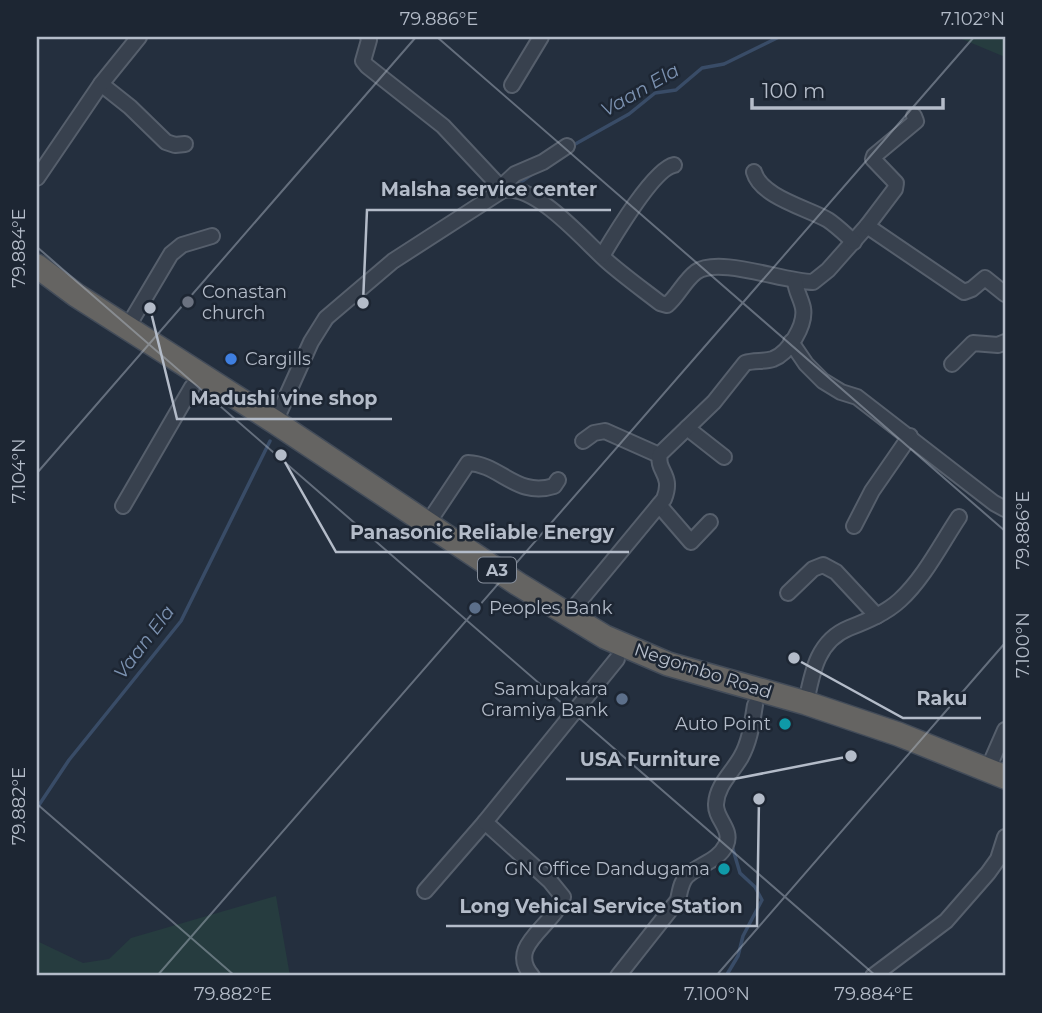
<svg xmlns="http://www.w3.org/2000/svg" width="1042" height="1013" font-family="Montserrat,sans-serif">
	<style>
		.green { fill: #263c3f }
		.lines { fill: none; stroke-linecap: round; stroke-linejoin: round }
		.stream { stroke: #394c67; stroke-width: 3.5 }
		.minor-casing { stroke: #565f6c; stroke-width: 18 }
		.trunk-casing { stroke: #434c59; stroke-width: 26 }
		.minor { stroke: #38414e; stroke-width: 14 }
		.trunk { stroke: #656462; stroke-width: 23 }
		.ticks { fill: none; stroke: #b4bcc9; stroke-width: 2; stroke-opacity: 0.45 }
		.worship-dot { fill: #6b7280; stroke: #1d2633; stroke-width: 2.5 }
		.shop-dot { fill: #3f7fe0; stroke: #1d2633; stroke-width: 2.5 }
		.service-dot { fill: #5c6f8a; stroke: #1d2633; stroke-width: 2.5 }
		.culture-dot { fill: #0f9aa8; stroke: #1d2633; stroke-width: 2.5 }
		.labels { text-anchor: middle; dominant-baseline: central; stroke-width: 5; stroke-linejoin: round; paint-order: stroke }
		.shield { fill: #1d2633; stroke: #878f9c; stroke-width: 2 }
		.shield-label { font-size: 16px; font-weight: bold; fill: #b4bcc9 }
		.poi-label { font-size: 18px; fill: #b4bcc9; stroke: #1d2633; text-anchor: start }
		.street-label { font-size: 18px; fill: #b4bcc9; stroke: #1d2633 }
		.water-label { font-size: 19px; font-style: italic; fill: #7c92b1; stroke: #1d2633 }
		.leader { fill: none; stroke: #b4bcc9; stroke-width: 2.5 }
		.callout-dot { fill: #b4bcc9; stroke: #1d2633; stroke-width: 2.5 }
		.callout-label { font-size: 19px; text-anchor: middle; font-weight: bold; fill: #b4bcc9; stroke: #1d2633; stroke-width: 5; stroke-linejoin: round; paint-order: stroke }
		.neatline { fill: none; stroke: #b4bcc9; stroke-width: 2.5 }
		.ticks-label { font-size: 18px; text-anchor: middle; fill: #b4bcc9 }
	</style>
	<rect width="100%" height="100%" fill="#242f3e"/>
	<g class="green">
		<polygon points="954,37 1005,37 1005,57 957,37"/>
		<polygon points="276,896 290,976 37,976 37,941 83,963 109,959 131,938"/>
	</g>
	<g class="lines">
		<g class="stream">
			<polyline points="570,147 629,114 655,93 676,90 702,68 724,64 779,37"/>
			<polyline points="521,182 535,172"/>
			<polyline points="320,339 336,317"/>
			<polyline points="37,808 69,760 181,621 270,441"/>
			<polyline points="726,976 738,956 743,936 762,900 755,887 740,873 732,846"/>
		</g>
		<g class="minor-casing">
			<g id="minor">
				<path d="M 368,37 L 369,40 L 363,61 L 367,66 L 443,126 L 503,190 C 537,184 584,241 608,262 C 624,276 642,289 660,303 L 667,305 C 678,296 684,281 696,272 C 719,256 784,282 813,282 L 828,270 L 867,226 L 964,292 L 972,289 L 985,278 L 1005,294"/>
				<polyline points="101,84 130,107 166,142 175,145 185,144"/>
				<polyline points="512,85 541,37"/>
				<path d="M 754,172 C 761,197 807,208 828,220 C 837,226 845,234 854,242"/>
				<polyline points="37,178 101,84 139,37"/>
				<polyline points="501,187 515,174 543,162 567,146"/>
				<polyline points="867,226 895,189 896,183 873,159 874,156 916,121 914,116"/>
				<path d="M 602,256 C 614,236 654,169 674,165"/>
				<polyline points="127,328 171,254 182,245 212,236"/>
				<polyline points="791,342 806,364 823,381 841,392 857,397 994,503 1005,509"/>
				<polyline points="952,364 973,343 998,345 1005,342"/>
				<polyline points="275,422 311,342 326,318 393,261 503,190"/>
				<polyline points="687,428 724,457"/>
				<polyline points="583,441 594,433 605,431 659,455"/>
				<polyline points="659,505 691,542 710,522"/>
				<polyline points="123,506 192,387"/>
				<path d="M 428,523 L 468,463 C 500,464 517,498 554,486 L 558,480"/>
				<polyline points="854,526 872,491 910,436"/>
				<polyline points="788,593 813,569 823,565 836,572 877,616"/>
				<path d="M 568,615 L 664,499 C 674,474 656,472 660,454 L 714,402 L 745,363 C 754,360 764,362 773,359 C 789,353 806,325 803,308 C 801,298 796,292 795,281"/>
				<path d="M 806,703 C 812,673 817,641 849,628 C 867,621 886,613 900,600 C 924,578 941,544 959,517"/>
				<polyline points="988,769 1005,730"/>
				<polyline points="425,891 485,822"/>
				<path d="M 532,976 C 505,945 555,926 563,897 L 550,881 L 485,822 L 617,659"/>
				<path d="M 618,976 L 678,900 C 680,891 681,881 688,875 C 700,864 718,861 726,845 C 733,829 715,819 716,804 C 717,785 732,773 741,757 C 750,741 752,723 755,705"/>
				<polyline points="873,976 946,921 988,873 998,859 1005,837"/>
			</g>
		</g>
		<g class="trunk-casing">
			<polyline id="trunk" points="37,266 76,295 275,422 518,584 605,637 668,664 806,703 898,734 1005,777"/>
		</g>
		<use href="#minor" class="minor"/>
		<use href="#trunk" class="trunk"/>
	</g>
	<path class="ticks" d="M 437,37 L 1005,531M 37,247 L 876,976M 37,473 L 416,37M 37,804 L 235,976M 157,976 L 974,37M 716,976 L 1005,643"/>
	<circle class="worship-dot" cx="188" cy="302" r="7"/>
	<circle class="shop-dot" cx="231" cy="359" r="7"/>
	<g class="service-dot">
		<circle cx="475" cy="608" r="7"/>
		<circle cx="622" cy="699" r="7"/>
	</g>
	<g class="culture-dot">
		<circle cx="785" cy="724" r="7"/>
		<circle cx="724" cy="869" r="7"/>
	</g>
	<g class="labels">
		<rect class="shield" x="478" y="557.5" width="38" height="25" rx="5"/>
		<g class="shield-label">
			<text x="497" y="570">A3</text>
		</g>
		<g class="poi-label">
			<text x="202" y="292">Conastan<tspan x="202" dy="21">church</tspan></text>
			<text x="245" y="359">Cargills</text>
			<text x="489" y="608">Peoples Bank</text>
			<text x="608" y="689" text-anchor="end">Samupakara<tspan x="608" dy="21">Gramiya Bank</tspan></text>
			<text x="771" y="724" text-anchor="end">Auto Point</text>
			<text x="710" y="869" text-anchor="end">GN Office Dandugama</text>
		</g>
		<g class="street-label">
			<text transform="translate(703 671) rotate(18)">Negombo Road</text>
		</g>
		<g class="water-label">
			<text transform="translate(640 90) rotate(-30)">Vaan Ela</text>
			<text transform="translate(144 642) rotate(-53)">Vaan Ela</text>
		</g>
	</g>
	<path class="leader" d="M363 303L367 210H611M150 308L177 419H392M281 455L336 552H629M794 658L903 718H981M851 756L734 779H566M759 799L757 926H446"/>
	<g class="callout-dot">
		<circle cx="363" cy="303" r="7"/>
		<circle cx="150" cy="308" r="7"/>
		<circle cx="281" cy="455" r="7"/>
		<circle cx="794" cy="658" r="7"/>
		<circle cx="851" cy="756" r="7"/>
		<circle cx="759" cy="799" r="7"/>
	</g>
	<g class="callout-label">
		<text x="489" y="196">Malsha service center</text>
		<text x="284" y="405">Madushi vine shop</text>
		<text x="482" y="539">Panasonic Reliable Energy</text>
		<text x="942" y="705">Raku</text>
		<text x="650" y="766">USA Furniture</text>
		<text x="601" y="913">Long Vehical Service Station</text>
	</g>
	<rect width="1042" height="1013" fill="none" stroke="#1d2633" stroke-width="77"/>
	<path d="M752 98v10h191v-10" fill="none" stroke="#b4bcc9" stroke-width="3.5"/>
	<text x="762" y="98" font-size="21" fill="#b4bcc9" stroke="#1d2633" stroke-width="5" paint-order="stroke">100 m</text>
	<rect x="38" y="38" width="966" height="936" class="neatline"/>
	<g class="ticks-label">
		<text x="439" y="25">79.886°E</text>
		<text x="973" y="25">7.102°N</text>
		<text transform="translate(19 248) rotate(-90)" y="6">79.884°E</text>
		<text transform="translate(19 471) rotate(-90)" y="6">7.104°N</text>
		<text transform="translate(1023 530) rotate(-90)" y="6">79.886°E</text>
		<text transform="translate(1023 645) rotate(-90)" y="6">7.100°N</text>
		<text transform="translate(19 806) rotate(-90)" y="6">79.882°E</text>
		<text x="233" y="1000">79.882°E</text>
		<text x="717" y="1000">7.100°N</text>
		<text x="874" y="1000">79.884°E</text>
	</g>
</svg>
